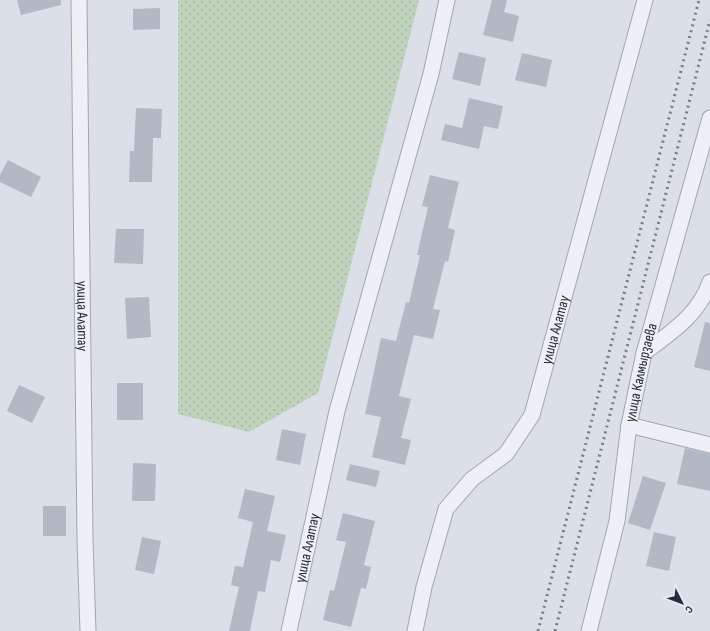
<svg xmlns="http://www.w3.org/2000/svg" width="710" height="631" font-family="'Sofia Sans Condensed',sans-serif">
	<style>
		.green { fill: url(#green-dots) }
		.building { fill: #b2b8c4 }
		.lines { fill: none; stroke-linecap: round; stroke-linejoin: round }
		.minor-casing { stroke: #a1a6b1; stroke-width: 17 }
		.minor { stroke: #eef0f5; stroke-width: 15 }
		.rail { stroke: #747d91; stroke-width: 3; stroke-dasharray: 2 4; stroke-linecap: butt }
		.labels { text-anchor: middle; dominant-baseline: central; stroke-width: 4; stroke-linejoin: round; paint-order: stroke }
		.street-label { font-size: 15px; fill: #252c3d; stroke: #ebeef4 }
	</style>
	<defs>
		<pattern id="green-dots" width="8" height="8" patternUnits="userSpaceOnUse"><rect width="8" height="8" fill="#c0d1bc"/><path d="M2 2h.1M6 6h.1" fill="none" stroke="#a5b4a2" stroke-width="1.8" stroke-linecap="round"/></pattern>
	</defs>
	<rect width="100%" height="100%" fill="#dbdfe7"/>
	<polygon class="green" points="178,0 419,0 318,393 249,432 178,414"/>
	<g class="building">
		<polygon points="17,0 61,0 61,5 21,15"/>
		<polygon points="492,0 507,0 504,12 519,16 513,42 483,35"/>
		<polygon points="160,8 160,29 133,30 133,9"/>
		<polygon points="459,52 486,58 480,86 452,79"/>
		<polygon points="522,53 552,60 546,87 515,80"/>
		<polygon points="469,98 503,106 498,129 484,126 479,149 441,140 445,124 462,128"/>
		<polygon points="136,108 162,109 161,138 153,138 152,182 129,182 130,151 134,151"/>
		<polygon points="8,160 41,177 31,197 0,182 0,175"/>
		<polygon points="430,175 459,182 448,228 455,230 448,262 445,261 433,309 440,310 433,339 414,335 399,396 411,399 401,438 411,440 405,465 372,457 381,417 365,414 381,338 396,341 406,302 409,303 420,255 417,255 428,207 422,206"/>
		<polygon points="116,229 144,229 143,264 114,263"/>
		<polygon points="149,297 151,337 127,339 125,298"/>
		<polygon points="705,322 710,323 710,371 694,367"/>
		<rect x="117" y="383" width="26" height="37"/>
		<polygon points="19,385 45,397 32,423 7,411"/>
		<polygon points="282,429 306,434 300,465 276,460"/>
		<polygon points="685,448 710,454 710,491 677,484"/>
		<polygon points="133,463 156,464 155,501 132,501"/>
		<polygon points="350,464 380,471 376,487 346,480"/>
		<polygon points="643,476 666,483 650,530 628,523"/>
		<polygon points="245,489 275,496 267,531 286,535 280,562 271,560 265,592 258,591 250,631 229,631 239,587 231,585 235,566 243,567 253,522 238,518"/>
		<rect x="43" y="506" width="23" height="30"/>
		<polygon points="343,513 375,521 364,565 371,567 366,589 361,588 351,627 323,620 330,590 334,591 346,542 336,540"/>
		<polygon points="654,532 676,537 669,571 646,566"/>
		<polygon points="142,537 161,541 154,574 135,570"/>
	</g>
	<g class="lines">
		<g class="minor-casing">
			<g id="minor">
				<path id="s1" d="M 79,0 L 85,539 L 88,631"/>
				<path d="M 644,353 C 671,332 698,316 710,282"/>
				<polyline points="629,425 710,445"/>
				<path id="s2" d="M 289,631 L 337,411 L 431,74 L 447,0"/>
				<path id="s3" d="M 415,631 L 424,587 L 446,509 L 472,479 L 506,454 L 532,415 L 645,0"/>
				<path id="s4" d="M 589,631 L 617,521 L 629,425 L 644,353 L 710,118"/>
			</g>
		</g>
		<use href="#minor" class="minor"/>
		<g class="rail">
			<polyline points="538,631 699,0"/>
			<polyline points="555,631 710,20"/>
		</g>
	</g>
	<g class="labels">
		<g class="street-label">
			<text stroke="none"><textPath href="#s1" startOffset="316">улица Алатау</textPath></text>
			<text stroke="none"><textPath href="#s3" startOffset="343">улица Алатау</textPath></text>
			<text stroke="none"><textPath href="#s4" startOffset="264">улица Калмырзаева</textPath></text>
			<text stroke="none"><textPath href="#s2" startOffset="85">улица Алатау</textPath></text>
		</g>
	</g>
	<g transform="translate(682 603) rotate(132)" stroke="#ebeef4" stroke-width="3" paint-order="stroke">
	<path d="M0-3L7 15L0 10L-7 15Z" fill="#252c3d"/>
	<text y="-6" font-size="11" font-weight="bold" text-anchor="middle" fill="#252c3d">С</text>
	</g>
</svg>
